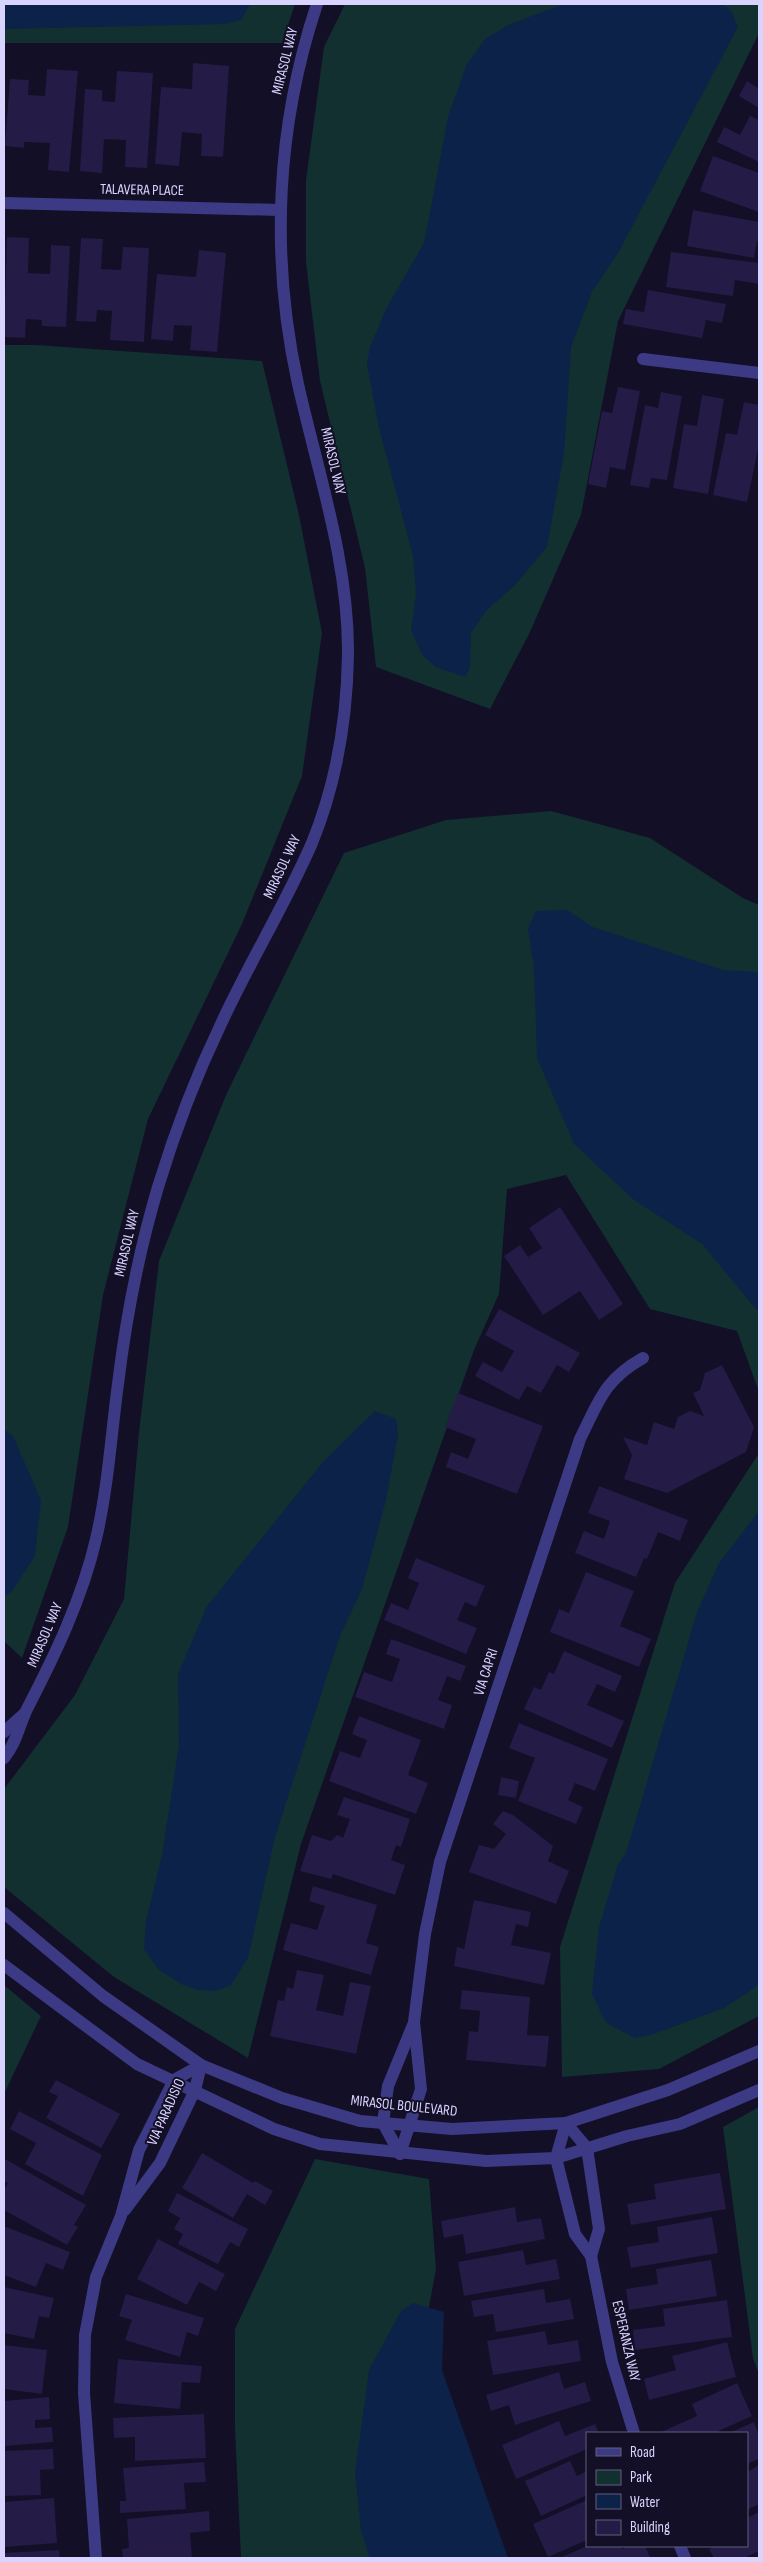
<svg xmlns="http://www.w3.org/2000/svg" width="763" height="2562" font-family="'Sofia Sans Condensed',sans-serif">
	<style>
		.green { fill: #12302f }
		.water { fill: #0c2248 }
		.building { fill: #241b47 }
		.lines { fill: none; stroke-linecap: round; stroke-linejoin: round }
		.minor { stroke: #3d3a85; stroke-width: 12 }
		.labels { text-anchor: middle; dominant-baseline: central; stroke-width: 4; stroke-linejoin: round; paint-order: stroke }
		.street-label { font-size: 15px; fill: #d9d4ff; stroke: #130f26 }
	</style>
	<rect width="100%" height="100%" fill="#130f26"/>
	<g class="green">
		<polygon points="4,4 295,4 282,43 4,43"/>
		<polygon points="345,4 759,4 759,33 618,321 581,515 530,632 490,709 376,667 365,568 320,381 306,262 306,180 324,47"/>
		<polygon points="4,345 36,345 262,361 299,515 322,633 302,776 242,924 148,1119 103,1295 68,1527 22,1658 4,1641"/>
		<polygon points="551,811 650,838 743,898 759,905 759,1392 737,1331 650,1309 566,1175 507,1189 499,1294 474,1350 301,1844 248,2058 114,1977 4,1887 4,1789 75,1695 124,1599 139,1432 159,1261 226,1095 344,853 446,820"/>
		<polygon points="759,1453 759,2016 659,2069 562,2077 560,1947 675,1583"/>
		<polygon points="4,1985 41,2016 4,2094"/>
		<polygon points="759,2107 759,2374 753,2358 723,2127"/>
		<polygon points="315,2159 429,2179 436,2269 398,2474 439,2558 241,2558 235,2429 235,2329"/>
	</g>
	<g class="water">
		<polygon points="4,4 250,4 241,20 226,24 4,29"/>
		<polygon points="564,4 721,4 731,10 738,27 618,253 592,292 571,347 564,453 547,547 516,584 486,611 471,633 470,668 465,677 436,667 423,656 411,630 416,594 413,556 379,428 367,364 370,347 387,307 424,243 448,117 467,64 485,39 508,25"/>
		<polygon points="567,910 593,927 723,970 759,972 759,1311 755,1308 702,1244 634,1200 574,1144 537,1058 534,967 528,929 536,911"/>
		<polygon points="375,1411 396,1419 398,1435 386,1500 362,1589 340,1636 275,1837 248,1958 231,1985 216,1991 198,1990 181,1984 158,1969 144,1949 146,1921 162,1855 179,1745 178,1674 207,1606 323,1462"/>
		<polygon points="4,1429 13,1436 41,1500 35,1556 11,1593 4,1596"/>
		<polygon points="759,1511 759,1985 724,2008 651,2035 635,2038 606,2023 592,1994 599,1927 618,1864 626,1853 697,1612 719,1563"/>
		<polygon points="413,2303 444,2312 442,2370 508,2558 370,2558 361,2531 355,2472 369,2370 401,2311"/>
	</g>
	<g class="building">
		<polygon points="193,63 229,66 223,157 201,156 202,134 182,132 179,166 155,164 161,87 192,89"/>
		<polygon points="47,69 78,71 69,172 48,170 50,143 24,142 24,148 5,146 10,79 29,80 28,95 45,96"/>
		<polygon points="117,71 153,73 147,168 125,167 126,140 104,139 102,173 80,171 85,89 102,90 102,101 115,102"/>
		<polygon points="747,81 759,89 759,108 739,96"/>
		<polygon points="750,116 759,120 759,162 717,142 724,127 740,135"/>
		<polygon points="713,156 759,173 759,212 700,191"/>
		<polygon points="693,210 759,222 759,242 757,241 754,258 687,246"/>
		<polygon points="7,237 29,238 28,273 50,274 51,245 70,246 66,327 42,326 42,320 26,319 25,338 4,337"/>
		<polygon points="81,238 103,239 101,269 121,270 123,247 149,248 144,342 110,340 112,311 97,310 96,322 76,321"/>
		<polygon points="199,250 226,253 217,352 190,350 192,326 174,325 173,341 151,339 157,274 196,277"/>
		<polygon points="671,252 759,263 759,284 735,280 733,296 666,287"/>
		<polygon points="648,290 726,304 722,323 706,320 702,338 623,324 626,309 644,312"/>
		<polygon points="618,387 640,391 625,470 610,467 606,488 588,484 602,411 612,413"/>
		<polygon points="661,392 682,396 667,480 651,478 649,488 630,485 645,405 658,408"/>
		<polygon points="702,395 724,399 708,494 673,488 684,424 697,426"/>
		<polygon points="744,402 759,405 759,444 747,502 713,495 726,433 737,435"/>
		<polygon points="560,1207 623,1304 599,1320 580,1291 543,1315 504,1256 520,1245 528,1257 542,1248 529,1228"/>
		<polygon points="499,1309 580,1353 569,1372 557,1365 541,1393 527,1386 519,1400 475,1376 483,1362 502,1372 514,1351 485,1335"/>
		<polygon points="722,1365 754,1427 746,1452 667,1493 624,1479 632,1455 623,1437 647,1445 654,1422 674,1429 678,1417 690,1411 704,1416 693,1393 700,1390 705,1373"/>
		<polygon points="458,1393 543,1426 517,1494 446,1467 451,1452 468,1459 476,1439 445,1427"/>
		<polygon points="599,1486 688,1520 680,1541 658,1532 647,1559 644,1558 636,1577 575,1553 584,1531 604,1539 610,1521 588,1513"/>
		<polygon points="416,1558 485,1586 476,1607 465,1602 457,1620 477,1628 466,1654 384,1620 391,1603 408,1610 419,1583 408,1578"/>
		<polygon points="586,1572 634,1591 620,1626 651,1639 639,1667 550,1632 559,1609 569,1613"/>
		<polygon points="391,1639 466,1666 460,1681 447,1676 438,1700 452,1705 444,1729 355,1697 364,1672 392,1682 400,1659 386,1654"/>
		<polygon points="564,1651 622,1676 615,1692 597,1684 587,1705 624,1721 612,1748 524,1709 534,1687 541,1690 549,1672 554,1674"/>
		<polygon points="359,1716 421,1740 408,1775 428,1783 416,1814 329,1781 340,1751 360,1758 367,1740 352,1734"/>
		<polygon points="519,1723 608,1759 595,1791 575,1783 568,1800 583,1807 576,1824 518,1801 535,1758 509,1748"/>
		<polygon points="501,1777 519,1781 516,1798 498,1795"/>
		<polygon points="344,1797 410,1819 401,1847 396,1845 391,1860 405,1865 395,1895 333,1874 331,1879 300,1871 312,1835 331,1841 337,1835 343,1838 350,1819 337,1815"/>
		<polygon points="503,1811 513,1815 553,1846 548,1861 569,1871 556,1904 469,1872 479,1845 494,1849 506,1834 493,1824"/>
		<polygon points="313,1886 377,1905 366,1943 379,1947 371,1975 283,1950 291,1923 317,1930 325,1906 309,1901"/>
		<polygon points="474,1900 531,1912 528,1927 516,1924 511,1945 551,1953 544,1985 454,1966 457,1947 464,1949"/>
		<polygon points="297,1970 324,1975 316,2010 343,2016 350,1982 371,1986 356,2054 270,2036 278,2000 284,2001 287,1987 293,1989"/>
		<polygon points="462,1990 530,1997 527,2035 549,2036 546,2067 466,2060 469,2031 478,2032 480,2011 460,2009"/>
		<polygon points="56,2080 120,2114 101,2148 46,2118 58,2096 49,2092"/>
		<polygon points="19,2111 102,2155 83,2196 25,2164 36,2143 10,2129"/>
		<polygon points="202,2153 253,2183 255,2181 273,2191 265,2205 247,2194 233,2218 182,2188"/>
		<polygon points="5,2159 86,2205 74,2225 78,2227 67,2245 4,2210 4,2191 8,2183 4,2181"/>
		<polygon points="720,2173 726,2209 631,2225 627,2204 656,2199 654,2184"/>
		<polygon points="177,2193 248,2229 239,2247 230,2242 218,2264 178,2244 183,2234 174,2229 180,2218 168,2211"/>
		<polygon points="515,2207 517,2222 541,2218 545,2239 466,2254 463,2234 444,2238 441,2221"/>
		<polygon points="712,2217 718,2253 631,2268 627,2247 659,2242 657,2227"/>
		<polygon points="4,2226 70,2252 63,2270 46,2263 36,2287 4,2275"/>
		<polygon points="158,2239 225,2274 216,2291 199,2282 187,2305 137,2279"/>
		<polygon points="523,2250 526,2265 556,2259 560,2279 464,2296 458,2262"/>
		<polygon points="711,2260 717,2296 629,2310 626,2289 658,2284 656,2269"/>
		<polygon points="4,2287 54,2298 49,2318 39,2316 34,2339 4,2333"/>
		<polygon points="544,2289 546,2303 570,2299 574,2319 496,2332 493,2314 474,2317 471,2301"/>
		<polygon points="126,2294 204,2318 198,2336 187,2332 180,2357 125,2340 132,2320 119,2316"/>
		<polygon points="727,2300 732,2337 635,2350 633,2330 665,2326 663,2309"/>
		<polygon points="545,2331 548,2345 578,2340 581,2361 493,2375 487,2341"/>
		<polygon points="727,2342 736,2377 649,2400 644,2379 676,2370 672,2356"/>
		<polygon points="4,2345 47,2350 42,2394 4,2389"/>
		<polygon points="118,2359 202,2366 200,2383 182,2382 180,2409 114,2403"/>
		<polygon points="559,2372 564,2389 585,2382 591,2401 515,2425 509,2405 491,2411 486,2395"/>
		<polygon points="737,2383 752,2416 714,2433 659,2433 697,2416 692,2404"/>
		<polygon points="49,2397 50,2419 35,2420 35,2428 52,2427 53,2442 4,2446 4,2401"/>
		<polygon points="204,2414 206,2458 135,2461 135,2437 114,2438 113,2418"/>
		<polygon points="559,2421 565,2436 595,2424 599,2433 587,2433 587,2449 516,2479 502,2445"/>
		<polygon points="754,2422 759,2435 759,2459 747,2464 747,2433 729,2433"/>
		<polygon points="53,2449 54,2469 40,2470 41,2495 4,2496 4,2451"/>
		<polygon points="570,2461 577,2476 587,2471 587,2495 541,2516 525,2481"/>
		<polygon points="204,2462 206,2482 184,2483 186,2509 120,2513 120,2501 126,2501 123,2468"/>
		<polygon points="759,2465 759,2504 747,2510 747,2472"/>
		<polygon points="54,2498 57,2543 4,2547 4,2502"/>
		<polygon points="587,2500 587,2540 548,2557 533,2524"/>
		<polygon points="209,2511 210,2531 190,2533 192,2558 123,2558 122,2549 129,2548 127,2519"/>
		<polygon points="759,2512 759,2551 744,2558 714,2558 709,2549 717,2546 747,2546 747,2518"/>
		<polygon points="587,2546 621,2546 622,2549 628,2546 645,2546 650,2557 560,2558"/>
		<polygon points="59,2550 60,2558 4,2558 4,2553"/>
	</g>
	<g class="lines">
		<g class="minor">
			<polyline points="4,203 280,210"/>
			<polyline points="643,359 759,373"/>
			<polyline points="4,1732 24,1714"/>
			<path d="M 4,1758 C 16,1744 19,1726 27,1709 C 55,1655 82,1599 96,1539 C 108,1488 111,1436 118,1384 C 126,1318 139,1251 158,1187 C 175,1131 196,1076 221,1024 C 249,963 285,905 312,843 C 336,784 347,718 348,655 C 349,563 318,473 298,384 C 270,257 276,127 317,4"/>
			<polyline points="4,1913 103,1996 201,2065 282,2098 360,2121 452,2129 566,2123 668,2090 759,2051"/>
			<polyline points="4,1965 137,2064 274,2129 320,2144 486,2161 556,2158 627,2136 680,2124 759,2090"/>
			<polyline points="566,2123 556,2158 575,2234 591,2256 612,2362 634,2433"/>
			<polyline points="566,2123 587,2148 599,2229 591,2256"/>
			<path d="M 400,2154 L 421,2089 L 414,2022 L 425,1934 L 440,1862 L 580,1439 C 599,1401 604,1380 643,1358"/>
			<polyline points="400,2154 383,2123 388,2086 413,2025"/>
			<polyline points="125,2210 160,2163 195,2090 201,2065"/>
			<polyline points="680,2546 685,2558"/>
			<polyline points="96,2558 84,2393 85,2335 96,2277 121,2216 139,2150 174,2080 201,2065"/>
		</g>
	</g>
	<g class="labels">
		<g class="street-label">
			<text transform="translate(285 61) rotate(-76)">MIRASOL WAY</text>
			<text transform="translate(142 190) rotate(1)">TALAVERA PLACE</text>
			<text transform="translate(333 461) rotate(77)">MIRASOL WAY</text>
			<text transform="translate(282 867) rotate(-65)">MIRASOL WAY</text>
			<text transform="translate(127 1243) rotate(-77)">MIRASOL WAY</text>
			<text transform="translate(45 1635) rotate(-67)">MIRASOL WAY</text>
			<text transform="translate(486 1672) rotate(-72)">VIA CAPRI</text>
			<text transform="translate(404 2106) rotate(6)">MIRASOL BOULEVARD</text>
			<text transform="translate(166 2112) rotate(-66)">VIA PARADISIO</text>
			<text transform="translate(626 2341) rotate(77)">ESPERANZA WAY</text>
		</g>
	</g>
	<rect width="763" height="2562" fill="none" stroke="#d9d4ff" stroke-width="10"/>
	<rect x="586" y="2432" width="162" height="115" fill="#130f26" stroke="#625e7d"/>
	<rect x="596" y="2448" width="25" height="8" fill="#3d3a85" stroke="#625e7d"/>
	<text x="630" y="2457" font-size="15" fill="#d9d4ff">Road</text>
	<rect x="596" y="2470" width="25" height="15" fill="#12302f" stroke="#625e7d"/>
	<text x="630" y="2482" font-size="15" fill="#d9d4ff">Park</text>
	<rect x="596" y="2494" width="25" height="15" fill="#0c2248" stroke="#625e7d"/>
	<text x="630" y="2507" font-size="15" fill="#d9d4ff">Water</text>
	<rect x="596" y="2520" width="25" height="15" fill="#241b47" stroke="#625e7d"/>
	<text x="630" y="2532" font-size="15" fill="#d9d4ff">Building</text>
</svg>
